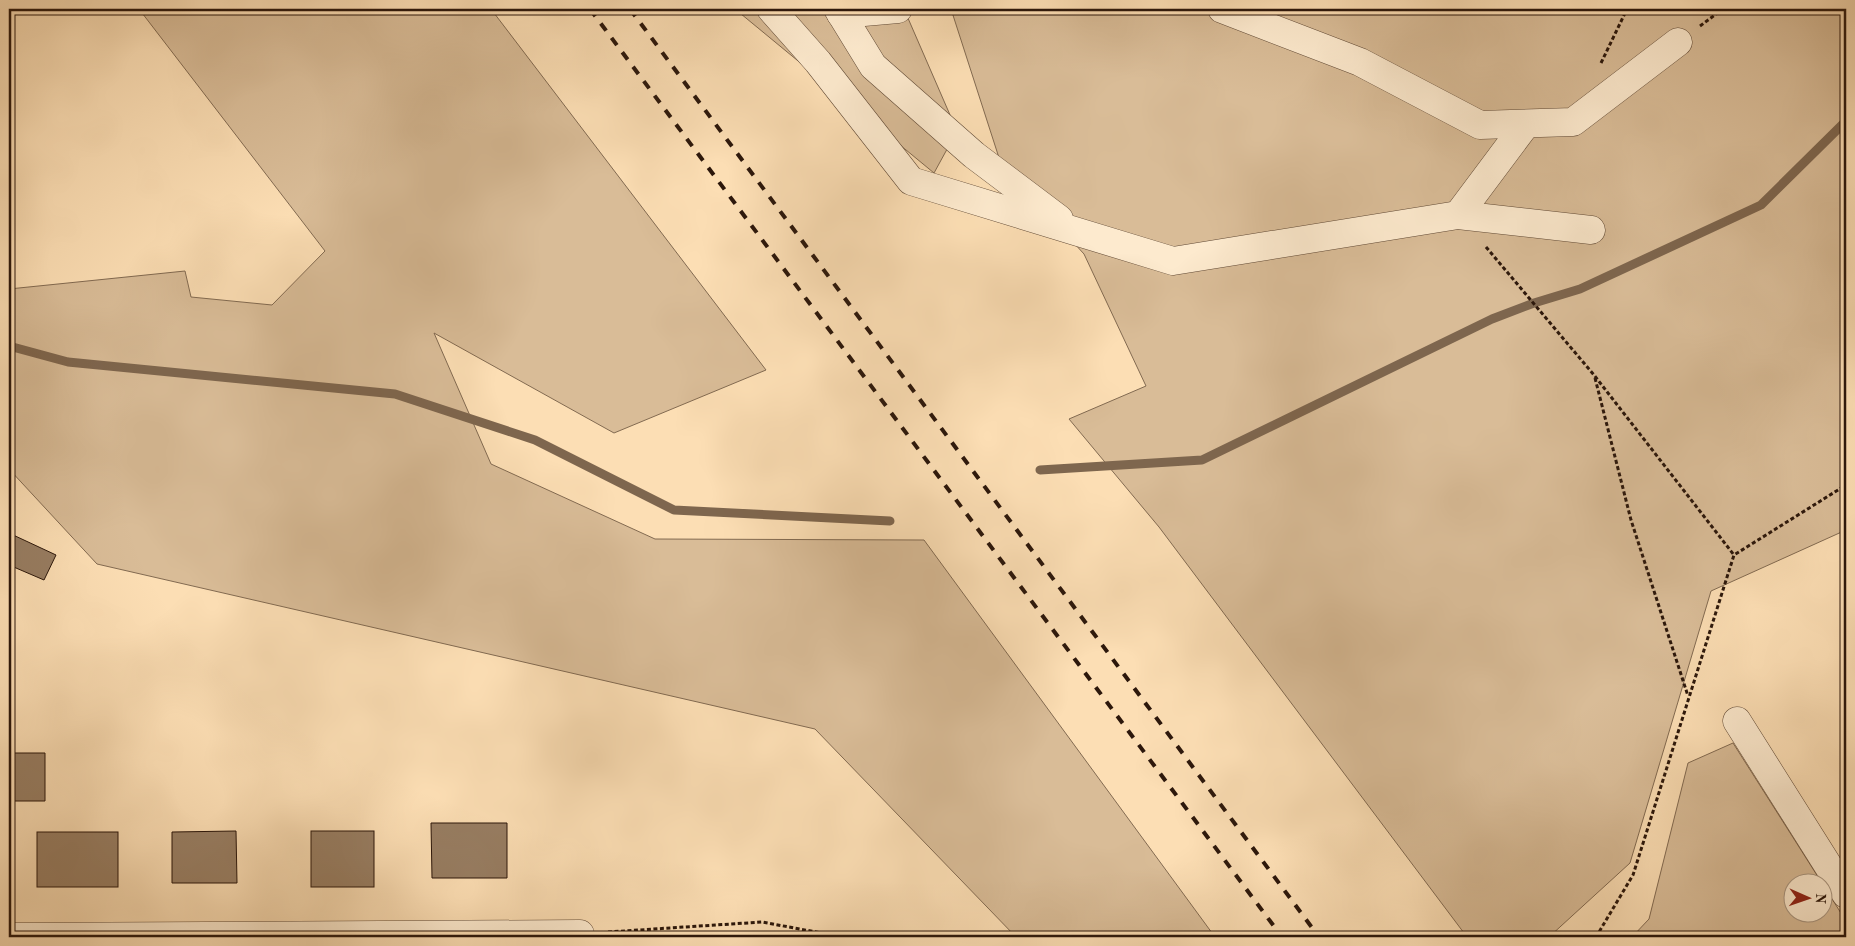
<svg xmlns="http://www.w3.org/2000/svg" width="1855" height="946" font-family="'Old Standard TT',serif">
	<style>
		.green { fill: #d9bc97; stroke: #826a51; fill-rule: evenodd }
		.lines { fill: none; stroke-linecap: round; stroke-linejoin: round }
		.stream { stroke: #7e664e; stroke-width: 9 }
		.building { fill: #987e63; stroke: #2c170b }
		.minor-casing { stroke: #604935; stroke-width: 29 }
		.path { stroke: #2c170b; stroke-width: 3; stroke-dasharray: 4 2.5; stroke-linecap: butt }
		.minor { stroke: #fdeace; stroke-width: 28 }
		.rail { stroke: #2c170b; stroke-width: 4; stroke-dasharray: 9 9; stroke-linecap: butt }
	</style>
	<rect width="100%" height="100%" fill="#fcdeb4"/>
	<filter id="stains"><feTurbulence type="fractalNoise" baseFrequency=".004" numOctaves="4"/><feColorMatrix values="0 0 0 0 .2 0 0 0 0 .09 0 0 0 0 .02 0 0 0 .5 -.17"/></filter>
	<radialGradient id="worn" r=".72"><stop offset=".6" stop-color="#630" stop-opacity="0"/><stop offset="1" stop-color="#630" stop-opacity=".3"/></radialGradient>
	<g class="green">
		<polygon points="139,9 491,9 766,370 614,433 434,333 491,464 655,539 924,540 1215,937 1016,937 815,729 97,564 9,469 9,289 185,271 191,297 272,305 325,251"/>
		<polygon points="735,9 904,9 957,131 934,173"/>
		<polygon points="951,9 1846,9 1846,530 1711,591 1630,863 1549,937 1467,937 1159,527 1069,419 1146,386 1084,254 1001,164"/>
		<path d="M 1733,743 L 1846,921 L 1846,937 L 1632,937 L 1649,919 L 1688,763 ZM 1792,884 L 1822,884 L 1822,914 L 1792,914 Z"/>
	</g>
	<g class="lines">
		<g class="stream">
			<polyline points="9,346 68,362 395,394 535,440 674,510 890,521"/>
			<polyline points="1040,470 1202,460 1492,319 1534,303 1580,289 1761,205 1846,121"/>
		</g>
	</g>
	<g class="building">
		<polygon points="11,534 56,555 44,580 9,565 9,539"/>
		<polygon points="12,753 45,753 45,801 11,801"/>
		<polygon points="431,823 507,823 507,878 432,878"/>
		<polygon points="236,831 237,883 172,883 172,832"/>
		<rect x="311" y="831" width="63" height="56"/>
		<rect x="37" y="832" width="81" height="55"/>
	</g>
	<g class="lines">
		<g class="minor-casing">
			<g id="minor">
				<polyline points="771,9 818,62 911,181 1173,261 1458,215 1591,230"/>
				<polyline points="838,9 873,66 974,155 1059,219"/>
				<polyline points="1222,9 1360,62 1480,125 1573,122 1678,42"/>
				<polyline points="841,14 898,9"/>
				<polyline points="1458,215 1526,124"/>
				<polyline points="1737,721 1846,894"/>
				<polyline points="9,937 580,934 580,937"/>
			</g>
		</g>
		<g class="path">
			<polyline points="1700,26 1723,9"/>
			<polyline points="1601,63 1627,9"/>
			<polyline points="1486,247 1594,375 1734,555"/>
			<polyline points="1595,378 1631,520 1688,696"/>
			<polyline points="608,932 762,922 843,937"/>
			<polyline points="1596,937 1633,875 1734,555 1846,485"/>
		</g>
		<use href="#minor" class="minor"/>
		<g class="rail">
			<polyline points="590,9 1282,937"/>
			<polyline points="630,9 1319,937"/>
		</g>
	</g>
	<rect width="1855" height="946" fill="none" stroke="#fcdeb4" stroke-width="30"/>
	<rect x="10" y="10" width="1835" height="926" fill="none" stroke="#2c170b" stroke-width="2.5"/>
	<rect x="15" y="15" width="1825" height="916" fill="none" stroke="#2c170b"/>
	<g transform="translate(1808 898) rotate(92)"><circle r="24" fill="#fdeace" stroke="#a99680"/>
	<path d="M0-4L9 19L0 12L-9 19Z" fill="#8f2418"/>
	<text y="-8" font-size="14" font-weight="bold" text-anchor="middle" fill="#2c170b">N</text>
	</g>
	<rect width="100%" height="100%" filter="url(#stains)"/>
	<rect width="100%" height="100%" fill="url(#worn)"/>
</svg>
